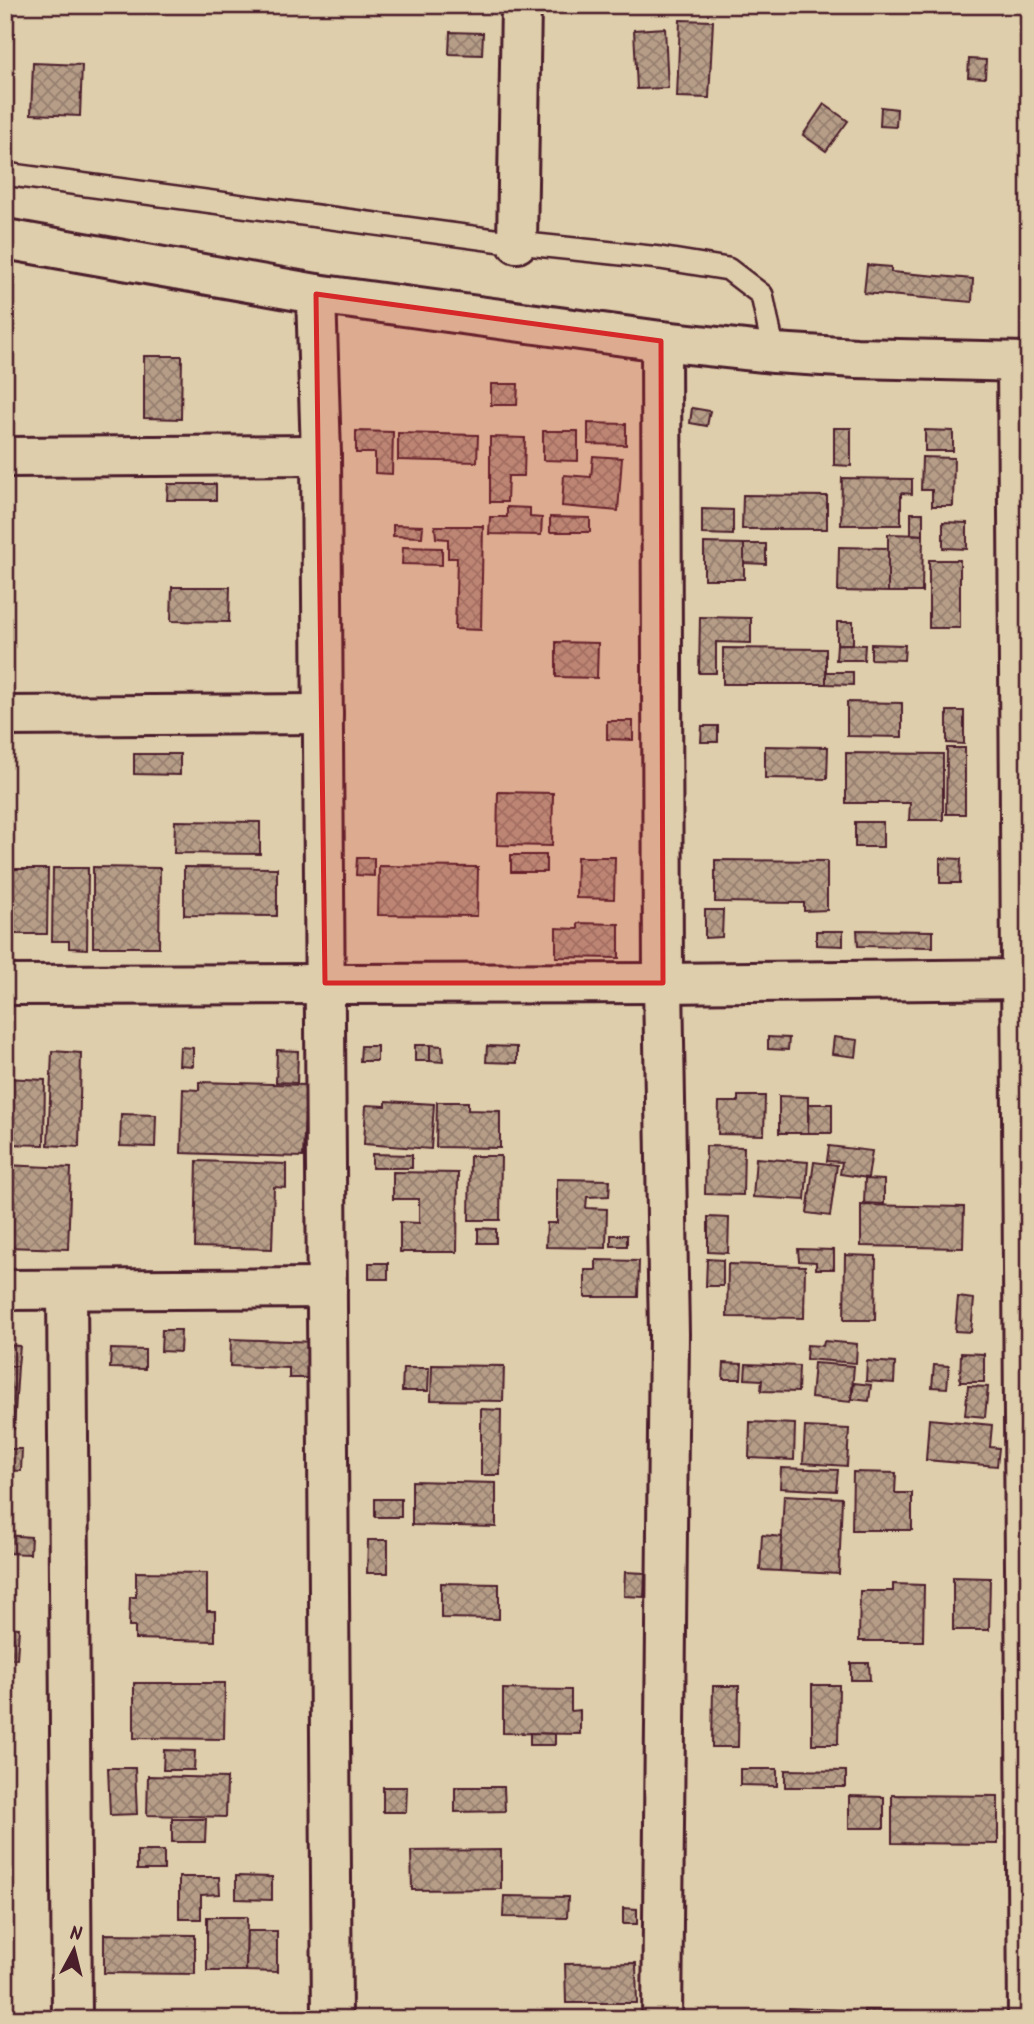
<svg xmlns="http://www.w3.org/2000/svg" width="1034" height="2024" font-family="Kalam,sans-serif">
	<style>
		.building { fill: url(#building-cross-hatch); stroke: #4a1f2b; stroke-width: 2 }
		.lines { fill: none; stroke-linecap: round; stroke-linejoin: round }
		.service-casing { stroke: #4a1f2b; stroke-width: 26 }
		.minor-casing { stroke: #4a1f2b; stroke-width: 44 }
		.secondary-casing { stroke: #4a1f2b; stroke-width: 44 }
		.service { stroke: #dfceab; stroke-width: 21 }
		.minor { stroke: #dfceab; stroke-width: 38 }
		.secondary { stroke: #dfceab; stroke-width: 38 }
		.marked { fill: #d62828; fill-opacity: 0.2; stroke: #d62828; stroke-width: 5; stroke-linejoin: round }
	</style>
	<defs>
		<pattern id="building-cross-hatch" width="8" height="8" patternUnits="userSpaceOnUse" patternTransform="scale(1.75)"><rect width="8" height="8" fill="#b69d87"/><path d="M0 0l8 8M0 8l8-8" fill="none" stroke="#967f6f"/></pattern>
	</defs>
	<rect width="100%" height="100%" fill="#dfceab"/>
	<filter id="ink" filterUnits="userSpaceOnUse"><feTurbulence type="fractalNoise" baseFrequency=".0143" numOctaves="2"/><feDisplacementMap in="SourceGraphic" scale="14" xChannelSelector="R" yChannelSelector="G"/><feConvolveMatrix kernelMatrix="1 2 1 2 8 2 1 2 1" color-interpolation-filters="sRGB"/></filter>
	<g filter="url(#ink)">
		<g class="building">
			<polygon points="680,20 713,21 709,98 677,97"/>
			<polygon points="665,28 668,88 637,89 634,30"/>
			<polygon points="450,32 483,33 482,55 449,54"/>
			<polygon points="969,59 986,60 985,78 968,77"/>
			<polygon points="33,63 82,65 80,116 31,114"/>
			<polygon points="824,104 848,121 826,151 803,135"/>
			<polygon points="881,107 897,109 896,127 880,126"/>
			<polygon points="867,265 891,267 891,272 973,279 972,302 864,293"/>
			<polygon points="144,356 182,356 181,419 144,418"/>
			<polygon points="491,384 518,384 517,405 491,405"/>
			<polygon points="692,408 710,411 707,426 690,423"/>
			<polygon points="588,423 626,424 626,445 588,444"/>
			<polygon points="834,428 851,428 851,466 834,465"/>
			<polygon points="925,430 953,431 953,451 925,451"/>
			<polygon points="356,431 393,432 392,474 375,473 375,453 356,453"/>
			<polygon points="543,431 578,431 578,461 543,460"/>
			<polygon points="398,433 478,435 477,462 398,460"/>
			<polygon points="490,437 525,438 524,476 508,476 507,502 490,502"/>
			<polygon points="593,456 622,458 618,511 562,506 564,475 591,477"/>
			<polygon points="922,457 954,458 953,506 932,506 932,490 921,490"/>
			<polygon points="842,478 912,479 912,494 901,493 901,525 841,525"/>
			<polygon points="168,484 216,484 216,500 167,500"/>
			<polygon points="743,495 827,496 827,529 742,529"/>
			<polygon points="507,507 530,508 530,517 542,518 541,535 489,534 490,517 507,517"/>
			<polygon points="702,509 733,510 733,535 702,534"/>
			<polygon points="911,513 923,513 923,535 911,534"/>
			<polygon points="550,517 590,518 590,532 550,532"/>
			<polygon points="943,522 967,523 967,549 943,548"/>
			<polygon points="393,525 423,526 422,537 393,536"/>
			<polygon points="435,526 483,526 481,630 455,629 457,558 448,558 448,539 436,538"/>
			<polygon points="888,534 923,535 922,592 888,592"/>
			<polygon points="704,543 744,544 744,579 704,579"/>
			<polygon points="744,544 766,544 766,564 744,563"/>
			<polygon points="403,547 442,548 442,565 402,564"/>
			<polygon points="839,547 888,548 888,592 838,591"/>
			<rect x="929" y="560" width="31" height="68"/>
			<polygon points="172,587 230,587 229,622 171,621"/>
			<polygon points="700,617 751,618 751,643 716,642 716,673 699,673"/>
			<rect x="837" y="622" width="16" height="22"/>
			<polygon points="556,642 598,643 597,678 556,677"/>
			<polygon points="837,644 865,645 864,660 836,660"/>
			<polygon points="871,644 905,645 904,660 871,659"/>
			<polygon points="723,648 826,649 826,684 723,684"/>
			<polygon points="826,672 853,672 853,685 826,684"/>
			<polygon points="847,702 902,703 902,737 847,736"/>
			<polygon points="947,711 964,711 964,744 947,743"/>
			<polygon points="607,721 633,721 633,740 607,739"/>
			<polygon points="702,726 718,726 718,742 701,742"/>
			<polygon points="765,746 828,747 827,779 765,778"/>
			<polygon points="947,748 965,748 965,814 946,814"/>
			<polygon points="846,753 943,754 943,820 909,820 910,803 846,803"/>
			<polygon points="134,754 180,754 180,775 134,774"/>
			<polygon points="498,792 553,793 552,846 497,845"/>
			<polygon points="175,821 260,822 260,854 174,853"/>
			<rect x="855" y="822" width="28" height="25"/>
			<rect x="511" y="855" width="35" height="17"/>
			<polygon points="577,857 615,857 614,899 576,898"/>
			<polygon points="357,858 374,858 374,876 356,875"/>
			<polygon points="940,858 961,859 960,883 940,883"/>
			<polygon points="715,860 827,861 827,910 804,911 804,903 715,902"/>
			<polygon points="379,866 478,867 477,916 378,915"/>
			<polygon points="93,867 160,868 159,947 93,947"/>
			<polygon points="184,867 277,868 277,916 184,915"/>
			<polygon points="53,868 88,868 87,949 69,948 69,941 52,941"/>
			<polygon points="5,869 48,869 47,934 5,934"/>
			<polygon points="705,910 723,910 722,937 705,938"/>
			<polygon points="578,923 619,924 619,958 556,957 556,928 578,929"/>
			<polygon points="857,930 933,931 933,947 858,946"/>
			<polygon points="816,931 843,931 843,946 816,945"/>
			<polygon points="768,1037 789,1038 788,1050 768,1049"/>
			<polygon points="834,1037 858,1040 856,1057 832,1054"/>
			<rect x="415" y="1045" width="15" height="16"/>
			<polygon points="430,1045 442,1046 443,1062 430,1061"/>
			<polygon points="361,1046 377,1046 377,1061 360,1061"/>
			<polygon points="487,1046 517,1047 517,1063 486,1062"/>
			<polygon points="180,1047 193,1048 193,1066 179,1065"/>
			<polygon points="277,1050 298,1051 297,1083 276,1082"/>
			<polygon points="52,1051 81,1053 79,1147 48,1145"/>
			<polygon points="5,1078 45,1080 44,1145 5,1144"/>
			<polygon points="199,1082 306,1085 303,1157 181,1153 183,1089 199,1090"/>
			<polygon points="738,1096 765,1096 764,1135 718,1134 719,1102 738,1102"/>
			<polygon points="779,1096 808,1097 808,1133 779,1133"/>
			<polygon points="386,1101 434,1104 431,1149 364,1144 366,1105 386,1106"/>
			<polygon points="437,1102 468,1102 468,1110 500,1111 500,1148 436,1147"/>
			<polygon points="809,1104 832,1104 832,1133 808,1133"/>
			<polygon points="121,1114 156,1115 155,1147 120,1146"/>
			<polygon points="706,1146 744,1147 743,1195 705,1194"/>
			<polygon points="829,1146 872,1151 868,1178 840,1174 842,1162 827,1161"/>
			<polygon points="372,1154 412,1155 412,1168 372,1168"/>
			<polygon points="470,1156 501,1156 500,1220 469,1220"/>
			<polygon points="756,1158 808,1162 805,1200 753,1197"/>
			<polygon points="197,1161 286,1164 286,1188 274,1187 272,1249 195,1247"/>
			<polygon points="814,1162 837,1165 830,1216 807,1213"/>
			<polygon points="5,1165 71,1168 68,1249 5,1247"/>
			<polygon points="393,1172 458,1173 457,1252 400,1252 400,1222 419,1223 419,1199 393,1199"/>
			<polygon points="557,1179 610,1180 609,1196 587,1197 586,1208 607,1209 606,1248 546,1247 547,1223 557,1223"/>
			<polygon points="865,1179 884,1180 884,1204 864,1203"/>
			<polygon points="861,1205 964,1207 963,1248 861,1246"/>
			<polygon points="708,1217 729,1218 728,1253 708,1252"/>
			<polygon points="478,1228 496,1229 496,1243 478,1243"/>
			<rect x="611" y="1235" width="16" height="11"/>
			<polygon points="798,1249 834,1250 834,1269 816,1269 816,1262 799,1261"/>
			<polygon points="845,1255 876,1256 875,1320 844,1320"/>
			<polygon points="707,1259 723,1260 723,1286 706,1286"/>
			<polygon points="596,1260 639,1261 638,1297 585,1297 585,1270 596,1270"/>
			<rect x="369" y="1263" width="19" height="16"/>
			<polygon points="728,1264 805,1266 804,1318 727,1317"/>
			<polygon points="958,1297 974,1299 971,1332 955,1331"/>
			<polygon points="162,1330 181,1330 180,1352 161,1351"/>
			<polygon points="231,1339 317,1342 315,1378 289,1378 289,1368 230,1366"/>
			<polygon points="824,1341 857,1344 856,1363 806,1359 807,1345 823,1346"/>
			<polygon points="5,1345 20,1346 18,1366 5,1366"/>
			<polygon points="111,1349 145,1350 145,1369 110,1368"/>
			<polygon points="961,1353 984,1354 984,1382 960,1382"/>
			<polygon points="867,1361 895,1363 894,1383 866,1381"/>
			<polygon points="724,1363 742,1364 741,1379 723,1379"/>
			<polygon points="814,1363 854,1366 851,1402 811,1398"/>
			<polygon points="746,1364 799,1366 798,1392 761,1391 762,1380 745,1379"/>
			<polygon points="432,1365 504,1366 503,1401 431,1400"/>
			<polygon points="934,1365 949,1366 947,1388 932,1387"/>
			<polygon points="5,1366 18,1366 14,1429 5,1428"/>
			<polygon points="403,1368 429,1368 428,1391 402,1391"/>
			<polygon points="854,1383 871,1385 869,1401 852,1399"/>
			<polygon points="968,1386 988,1387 985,1417 965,1415"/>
			<polygon points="481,1409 501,1410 500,1475 481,1475"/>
			<polygon points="929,1419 992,1425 990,1447 999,1448 997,1466 926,1460"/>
			<polygon points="750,1422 795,1424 794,1460 749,1458"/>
			<polygon points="805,1427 849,1429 847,1466 803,1463"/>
			<polygon points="5,1449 22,1449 21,1471 5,1470"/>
			<polygon points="781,1468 838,1470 836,1491 780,1488"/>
			<polygon points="853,1472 896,1473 895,1493 912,1493 912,1530 852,1530"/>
			<polygon points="412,1481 496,1483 496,1527 412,1525"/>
			<polygon points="784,1495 842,1498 839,1574 780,1571"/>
			<rect x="375" y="1499" width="26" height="18"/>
			<polygon points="5,1535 31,1537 30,1554 5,1553"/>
			<polygon points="762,1535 782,1537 780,1571 760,1570"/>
			<polygon points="368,1540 388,1540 388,1573 367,1573"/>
			<polygon points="136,1572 207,1573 207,1611 215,1611 215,1641 135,1639 135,1626 129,1626 130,1597 136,1597"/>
			<polygon points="625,1572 645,1573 644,1597 624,1596"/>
			<polygon points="953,1577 990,1578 989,1630 953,1630"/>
			<polygon points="441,1583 499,1584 499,1619 441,1618"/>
			<polygon points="893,1584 924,1585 923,1641 859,1641 860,1591 893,1591"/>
			<polygon points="5,1627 19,1628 17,1659 5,1658"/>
			<polygon points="851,1663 869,1663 870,1680 851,1680"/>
			<polygon points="134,1683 225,1683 224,1739 134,1738"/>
			<polygon points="812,1685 839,1685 838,1744 812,1744"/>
			<polygon points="713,1686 739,1686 738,1747 712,1747"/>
			<polygon points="503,1689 571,1690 571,1711 580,1710 580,1734 503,1733"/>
			<polygon points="530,1733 555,1734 555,1745 530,1745"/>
			<polygon points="164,1750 195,1751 194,1770 163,1770"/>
			<polygon points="108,1768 135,1768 137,1814 110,1815"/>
			<polygon points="740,1769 777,1769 777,1786 740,1785"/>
			<polygon points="785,1770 846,1771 846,1787 785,1787"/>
			<polygon points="148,1776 227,1778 226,1817 147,1815"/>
			<polygon points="383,1787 407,1787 406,1812 383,1812"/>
			<polygon points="455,1787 504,1787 505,1811 455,1812"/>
			<polygon points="892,1795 998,1796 998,1844 892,1843"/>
			<polygon points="849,1796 884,1797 884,1828 849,1828"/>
			<polygon points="172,1819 206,1819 205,1842 172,1842"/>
			<polygon points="501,1850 501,1889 412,1890 411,1851"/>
			<rect x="137" y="1851" width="27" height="19"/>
			<polygon points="236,1876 272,1877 272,1900 236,1899"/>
			<polygon points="179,1877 219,1877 220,1894 201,1895 201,1919 179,1919"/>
			<polygon points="504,1896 568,1897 567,1918 503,1917"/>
			<polygon points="623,1908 637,1909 637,1924 623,1924"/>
			<polygon points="207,1917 247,1917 246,1971 207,1971"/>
			<polygon points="247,1931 277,1931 277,1972 246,1971"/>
			<polygon points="104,1934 195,1935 195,1974 104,1973"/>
			<polygon points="636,1963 637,2003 566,2003 565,1964"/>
			<polygon points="789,2008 842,2010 842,2019 789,2019"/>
			<polygon points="864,2010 911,2011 911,2019 864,2019"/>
			<rect x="509" y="2013" width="75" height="6"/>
		</g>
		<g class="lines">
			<g class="service-casing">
				<polyline id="service" points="5,174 517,243 660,258 728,269 762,295 774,353"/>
			</g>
			<g class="minor-casing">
				<g id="minor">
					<polyline points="517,243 521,5"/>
					<polyline points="316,294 321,455 332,2019"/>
					<polyline points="661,341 663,983 669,1334 662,2019"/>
					<polyline points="1017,362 1028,2019"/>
					<polyline points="5,457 321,455"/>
					<polyline points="5,716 323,714"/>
					<polyline points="5,985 663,983 1029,979"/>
					<polyline points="5,1290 327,1288"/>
					<polyline points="67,1290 72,2019"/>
				</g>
			</g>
			<g class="secondary-casing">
				<polyline id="secondary" points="5,239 316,294 661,341 774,353 856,358 1029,362"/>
			</g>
			<use href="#service" class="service"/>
			<use href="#minor" class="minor"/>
			<use href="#secondary" class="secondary"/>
		</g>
	</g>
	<path class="marked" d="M 316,294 L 661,341 L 663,983 L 325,983 Z"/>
	<rect width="1034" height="2024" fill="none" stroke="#dfceab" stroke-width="28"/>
	<rect x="14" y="14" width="1006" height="1996" fill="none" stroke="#4a1f2b" stroke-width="2.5" filter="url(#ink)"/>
	<g transform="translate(74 1950) rotate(7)" stroke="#dfceab" stroke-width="5" paint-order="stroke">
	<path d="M0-5L12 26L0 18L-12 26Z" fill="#4a1f2b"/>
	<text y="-10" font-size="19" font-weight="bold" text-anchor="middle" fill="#4a1f2b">N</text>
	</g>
</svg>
